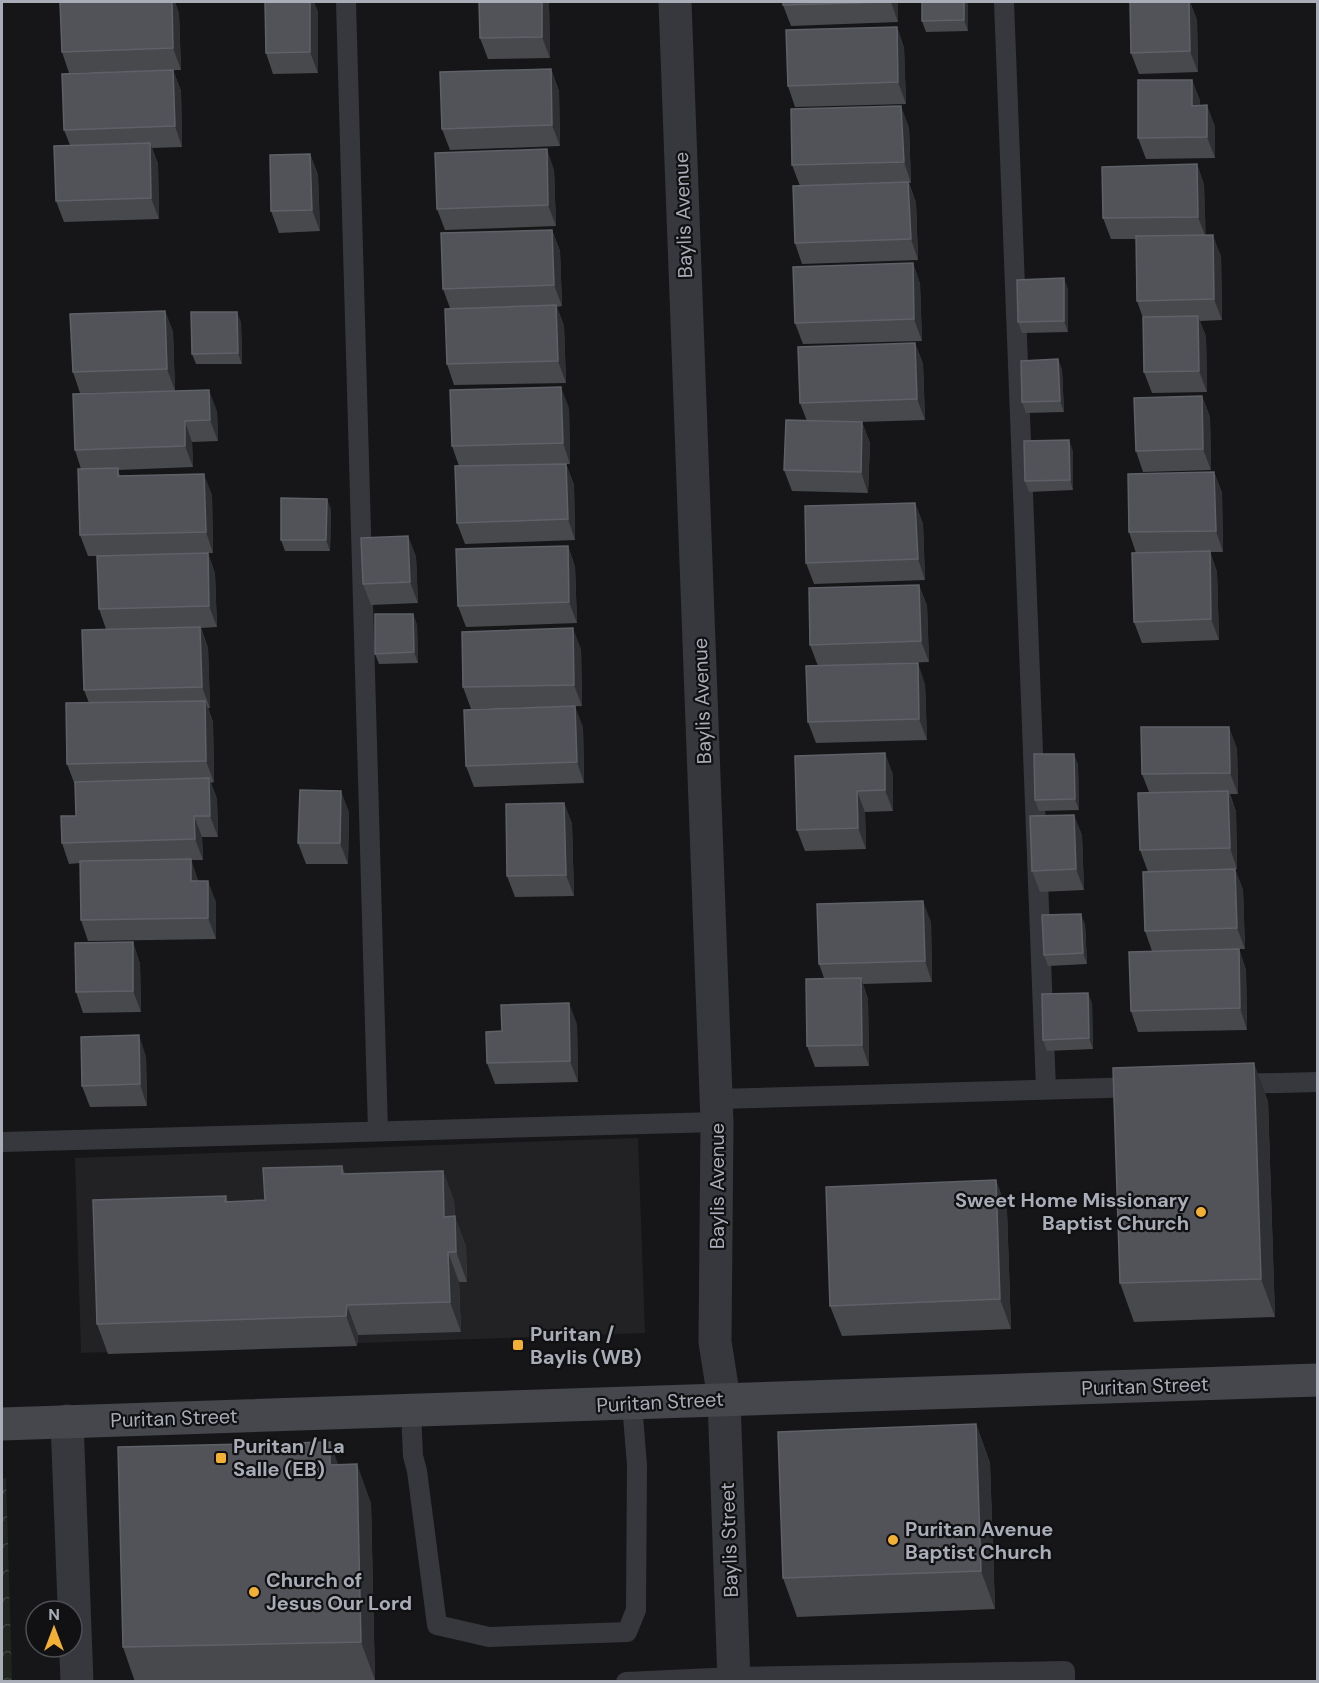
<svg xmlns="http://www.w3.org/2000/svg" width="1319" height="1683" font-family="'DM Sans',sans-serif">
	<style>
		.built { fill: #222225 }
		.park { fill: url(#park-crowns) }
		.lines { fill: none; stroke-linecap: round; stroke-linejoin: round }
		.lane { stroke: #37383d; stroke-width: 20 }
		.street { stroke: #37383d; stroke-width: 33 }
		.secondary { stroke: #45474d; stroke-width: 33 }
		.wall { fill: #47494d }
		.shaded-wall { fill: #2f3033 }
		.building { fill: #525359; stroke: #5f6168; stroke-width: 1.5 }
		.poi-dot { fill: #f2b134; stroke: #111113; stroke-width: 2 }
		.labels { text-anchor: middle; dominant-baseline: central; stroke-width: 4.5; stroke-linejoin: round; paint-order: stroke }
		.street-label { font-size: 20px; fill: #a8adb8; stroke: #111113 }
		.poi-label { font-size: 20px; font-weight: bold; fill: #a8adb8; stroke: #111113; text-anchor: start }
	</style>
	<defs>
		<pattern id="park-crowns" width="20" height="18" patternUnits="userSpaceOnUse" patternTransform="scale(1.5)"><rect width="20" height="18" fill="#1e261f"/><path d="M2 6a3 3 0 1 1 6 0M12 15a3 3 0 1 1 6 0" fill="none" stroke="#3c433d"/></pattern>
	</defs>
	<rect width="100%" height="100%" fill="#161618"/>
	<polygon class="built" points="638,1138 645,1333 81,1353 75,1158"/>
	<polygon class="park" points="2,1478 6,1478 12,1681 2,1681"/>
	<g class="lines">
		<g class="lane">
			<polyline points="346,2 378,1131"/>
			<polyline points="1004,2 1046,1089"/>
			<polyline points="1235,1084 1318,1082"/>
			<polyline points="716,1099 1140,1087"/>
			<polyline points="2,1142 717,1122"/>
			<polyline points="411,1411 413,1456 417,1471 437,1625 489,1637 627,1632 636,1610 637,1465 632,1404"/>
			<polyline points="626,1682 734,1677 1065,1671 1065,1682"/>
		</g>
		<g class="street">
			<polyline points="675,2 717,1122 715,1342 724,1399 734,1682"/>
			<polyline points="67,1421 77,1682"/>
		</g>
		<polyline class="secondary" points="2,1424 1318,1380"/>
	</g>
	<g class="wall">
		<polygon points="60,2 175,2 179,14 181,70 69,73 62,52"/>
		<polygon points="265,2 314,2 318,12 318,73 273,74 266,53"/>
		<polygon points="479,2 548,2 549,4 550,58 488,59 480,38"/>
		<polygon points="783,2 898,2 898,22 791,26 783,5"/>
		<polygon points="922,2 968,2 968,31 926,32 922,21"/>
		<polygon points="1130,2 1190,2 1197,20 1198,72 1139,74 1131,53"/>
		<polygon points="897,27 904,48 906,104 795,107 788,86"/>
		<polygon points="551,69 559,91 560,146 450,150 442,129"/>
		<polygon points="173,70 181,91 182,147 152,148 158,164 159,219 64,222 56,201 70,145 64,130"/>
		<polygon points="1192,80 1200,101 1200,105 1215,126 1215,158 1146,159 1138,138"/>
		<polygon points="909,127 911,183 909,183 916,203 918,260 802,264 795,243 800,186 792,165"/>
		<polygon points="310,154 318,175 320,231 279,233 271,211"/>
		<polygon points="1197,164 1204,185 1205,235 1221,256 1222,320 1200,321 1206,337 1207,392 1152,393 1144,372 1143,318 1137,301 1136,239 1111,239 1103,218"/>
		<polygon points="554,170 556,226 445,230 437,209"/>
		<polygon points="552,230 560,251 562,306 557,307 564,326 566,383 454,385 447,364 450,308 443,289"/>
		<polygon points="913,263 920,284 922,341 803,344 795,323"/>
		<polygon points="1068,289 1068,332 1022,333 1018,322"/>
		<polygon points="165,311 173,332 175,391 80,393 73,372"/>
		<polygon points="241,322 242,364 196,364 192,354"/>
		<polygon points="915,343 923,364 925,420 860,422 862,422 870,443 868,493 792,491 784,470 807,421 800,403"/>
		<polygon points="1058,359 1062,370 1064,412 1026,413 1022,402"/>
		<polygon points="1202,396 1210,417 1211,470 1143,472 1136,451"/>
		<polygon points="569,408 570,464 566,464 574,485 575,540 465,544 457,523 459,466 452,446"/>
		<polygon points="217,411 218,441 192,442 193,467 118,470 120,476 212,495 213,553 208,553 215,574 217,627 201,628 208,648 210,708 208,708 213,722 214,782 211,783 217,799 218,837 202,837 203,860 191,860 198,881 216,902 216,939 88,941 81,920 80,863 69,864 62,843 76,816 75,785 67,764 89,703 84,690 106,629 99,609 97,556 88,556 80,535 81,469 75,450"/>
		<polygon points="1073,451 1073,490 1029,492 1025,481"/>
		<polygon points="1214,472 1222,493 1223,552 1210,552 1217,572 1219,640 1142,643 1134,622 1136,553 1129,532"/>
		<polygon points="915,503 923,524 925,580 814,584 806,563"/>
		<polygon points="331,509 330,551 285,551 281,540"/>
		<polygon points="408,536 416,557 418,603 371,605 363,584"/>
		<polygon points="568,546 575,567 577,623 466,627 458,606"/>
		<polygon points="919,585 927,606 929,662 818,666 810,645"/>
		<polygon points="413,614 417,625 418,663 379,664 375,654"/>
		<polygon points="581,649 582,706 471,709 463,687"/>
		<polygon points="925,684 927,740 816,743 808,722"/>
		<polygon points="583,727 584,783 474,787 466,766"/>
		<polygon points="1237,748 1238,794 1230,794 1236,812 1237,869 1235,869 1243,890 1245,949 1239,949 1246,970 1247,1030 1138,1032 1131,1011 1152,951 1145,931 1213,870 1148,872 1140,850 1149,792 1142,774"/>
		<polygon points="795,756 893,774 893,811 865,812 866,849 805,851 797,830"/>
		<polygon points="1078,764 1079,810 1039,811 1035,800"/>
		<polygon points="564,803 572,824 574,896 515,897 507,876"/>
		<polygon points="349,812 348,864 306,864 298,843"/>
		<polygon points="1074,815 1082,836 1084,890 1040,892 1032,871"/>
		<polygon points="931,922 932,982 863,984 868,999 869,1066 815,1067 807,1046 824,978 819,964"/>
		<polygon points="1085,924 1087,964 1048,966 1044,955"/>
		<polygon points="133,942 140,964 141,1012 83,1013 76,992"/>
		<polygon points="1092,1003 1093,1049 1047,1051 1043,1040"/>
		<polygon points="577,1024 578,1082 495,1084 487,1063 502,1031"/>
		<polygon points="146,1056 147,1106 90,1107 82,1086"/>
		<polygon points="1268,1101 1275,1317 1134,1322 1120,1283"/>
		<polygon points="342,1166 345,1174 443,1171 454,1201 455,1217 466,1247 467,1282 459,1282 461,1332 358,1335 357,1346 108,1354 97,1324 226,1196 228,1202 265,1200"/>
		<polygon points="996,1180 1007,1211 1011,1329 842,1336 830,1306"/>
		<polygon points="976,1424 990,1463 995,1609 797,1617 783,1578"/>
		<polygon points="338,1465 371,1503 375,1680 320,1682 135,1682 123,1647"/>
	</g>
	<g class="shaded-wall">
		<polygon points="172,2 175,2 179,14 181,70 173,48"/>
		<polygon points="310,2 314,2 318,12 318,73 310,52"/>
		<polygon points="542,2 548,2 549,4 550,58 542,37"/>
		<polygon points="891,2 898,2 898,22"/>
		<polygon points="964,2 968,2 968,31 964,20"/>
		<polygon points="1189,2 1190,2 1197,20 1198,72 1190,51"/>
		<polygon points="897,27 904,48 906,104 898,82"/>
		<polygon points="551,69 559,91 560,146 552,125"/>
		<polygon points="173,70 181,91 182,147 175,126"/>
		<polygon points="1192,80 1200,101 1200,127 1192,106"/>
		<polygon points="1207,105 1215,126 1215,158 1207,137"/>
		<polygon points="901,106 909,127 911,183 904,162"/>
		<polygon points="150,143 158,164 159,219 151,198"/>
		<polygon points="547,149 554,170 556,226 548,205"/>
		<polygon points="310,154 318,175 320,231 312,210"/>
		<polygon points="1197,164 1204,185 1206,238 1198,217"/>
		<polygon points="908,182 916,203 918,260 911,239"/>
		<polygon points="552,230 560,251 562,306 554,285"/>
		<polygon points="1213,235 1221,256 1222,320 1214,299"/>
		<polygon points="913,263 920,284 922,341 914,319"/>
		<polygon points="1064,278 1068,289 1068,332 1064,321"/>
		<polygon points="556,305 564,326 566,383 558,361"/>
		<polygon points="165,311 173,332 175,391 167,369"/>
		<polygon points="237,312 241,322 242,364 238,353"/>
		<polygon points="1198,316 1206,337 1207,392 1199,371"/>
		<polygon points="915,343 923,364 925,420 917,399"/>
		<polygon points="1058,359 1062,370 1064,412 1060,401"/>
		<polygon points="561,387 569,408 570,464 563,443"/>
		<polygon points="209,390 217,411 218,441 210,420"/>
		<polygon points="1202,396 1210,417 1211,470 1203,449"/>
		<polygon points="185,421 192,442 193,467 185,446"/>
		<polygon points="862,422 870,443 868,493 861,472"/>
		<polygon points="1069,440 1073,451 1073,490 1070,480"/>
		<polygon points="566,464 574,485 575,540 568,519"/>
		<polygon points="1214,472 1222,493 1223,552 1216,531"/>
		<polygon points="204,474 212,495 213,553 206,532"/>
		<polygon points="327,499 331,509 330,551 326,540"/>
		<polygon points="915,503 923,524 925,580 918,559"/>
		<polygon points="408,536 416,557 418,603 410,582"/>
		<polygon points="568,546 575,567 577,623 569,602"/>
		<polygon points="1210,551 1217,572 1219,640 1211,619"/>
		<polygon points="208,553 215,574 217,627 209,606"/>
		<polygon points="919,585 927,606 929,662 921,641"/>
		<polygon points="413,614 417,625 418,663 414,652"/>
		<polygon points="200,627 208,648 210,708 202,687"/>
		<polygon points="573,628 581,649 582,706 574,685"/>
		<polygon points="918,663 925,684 927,740 919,719"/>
		<polygon points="205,701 213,722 214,782 206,761"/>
		<polygon points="575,706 583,727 584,783 577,762"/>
		<polygon points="1229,727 1237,748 1238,794 1230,773"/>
		<polygon points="885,753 893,774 893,811 885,790"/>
		<polygon points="1074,754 1078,764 1079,810 1075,799"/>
		<polygon points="209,778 217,799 218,837 210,816"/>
		<polygon points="341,791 349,812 348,864 340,843"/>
		<polygon points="857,791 865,812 866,849 858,828"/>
		<polygon points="1228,791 1236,812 1237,869 1230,848"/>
		<polygon points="564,803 572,824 574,896 566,875"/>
		<polygon points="1074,815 1082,836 1084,890 1076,869"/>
		<polygon points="194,816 202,837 203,860 195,839"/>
		<polygon points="191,859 198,880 199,902 191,881"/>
		<polygon points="1235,869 1243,890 1245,949 1237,928"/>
		<polygon points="208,881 216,902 216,939 208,918"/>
		<polygon points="923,901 931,922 932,982 925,961"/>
		<polygon points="1081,914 1085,924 1087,964 1083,953"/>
		<polygon points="133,942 140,964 141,1012 133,991"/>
		<polygon points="1239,949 1246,970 1247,1030 1240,1008"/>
		<polygon points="861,978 868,999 869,1066 862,1045"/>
		<polygon points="1088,993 1092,1003 1093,1049 1089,1038"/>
		<polygon points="569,1003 577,1024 578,1082 570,1061"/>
		<polygon points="139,1035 146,1056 147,1106 140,1084"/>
		<polygon points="1254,1063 1268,1101 1275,1317 1261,1279"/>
		<polygon points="443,1171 454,1201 455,1217 466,1247 467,1282 444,1217"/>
		<polygon points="996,1180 1007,1211 1011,1329 1000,1299"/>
		<polygon points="448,1252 459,1282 461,1332 450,1302"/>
		<polygon points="347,1305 358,1335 357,1346 346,1316"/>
		<polygon points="976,1424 990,1463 995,1609 981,1571"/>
		<polygon points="330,1442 344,1480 330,1465"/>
		<polygon points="357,1464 371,1503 375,1680 361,1642"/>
	</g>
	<g class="building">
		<polygon points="60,2 172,2 173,48 62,52"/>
		<polygon points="265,2 310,2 310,52 266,53"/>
		<polygon points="479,2 542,2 542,37 480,38"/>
		<polygon points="783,2 886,2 783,5"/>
		<polygon points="922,2 964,2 964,20 922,21"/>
		<polygon points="1130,2 1189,2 1190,51 1131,53"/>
		<polygon points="897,27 898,82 788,86 786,30"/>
		<polygon points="551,69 552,125 442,129 440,72"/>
		<polygon points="173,70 175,126 64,130 62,74"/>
		<polygon points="1138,80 1192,80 1192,106 1207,105 1207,137 1138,138"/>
		<polygon points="901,106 904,162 792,165 791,109"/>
		<polygon points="150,143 151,198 56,201 54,146"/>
		<polygon points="547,149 548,205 437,209 435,153"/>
		<polygon points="310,154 312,210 271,211 270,155"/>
		<polygon points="1197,164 1198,217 1103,218 1102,167"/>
		<polygon points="908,182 911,239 795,243 793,186"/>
		<polygon points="552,230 554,285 443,289 441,233"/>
		<polygon points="1213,235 1214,299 1137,301 1136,236"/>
		<polygon points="913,263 914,319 795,323 793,267"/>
		<polygon points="1064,278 1064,321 1018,322 1017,280"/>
		<polygon points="556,305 558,361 447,364 445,309"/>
		<polygon points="165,311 167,369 73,372 70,314"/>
		<polygon points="191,312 237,312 238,353 192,354"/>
		<polygon points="1198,316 1199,371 1144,372 1143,317"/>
		<polygon points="915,343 917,399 800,403 798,347"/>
		<polygon points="1058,359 1060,401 1022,402 1021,361"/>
		<polygon points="561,387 563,443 452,446 450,390"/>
		<polygon points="209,390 210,420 185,421 185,446 75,450 73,394"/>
		<polygon points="1202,396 1203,449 1136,451 1134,398"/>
		<polygon points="786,420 862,422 861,472 784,470"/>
		<polygon points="1069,440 1070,480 1025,481 1024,441"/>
		<polygon points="566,464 568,519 457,523 455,466"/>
		<polygon points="118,468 118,476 204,474 206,532 80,535 78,469"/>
		<polygon points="1214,472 1216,531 1129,532 1128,474"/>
		<polygon points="281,498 327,499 326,540 281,540"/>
		<polygon points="915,503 918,559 806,563 805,506"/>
		<polygon points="408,536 410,582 363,584 361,538"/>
		<polygon points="568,546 569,602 458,606 456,549"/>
		<polygon points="1210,551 1211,619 1134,622 1132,553"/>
		<polygon points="208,553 209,606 99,609 97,556"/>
		<polygon points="919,585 921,641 810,645 809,588"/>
		<polygon points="375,614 413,614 414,652 375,654"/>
		<polygon points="200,627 202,687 84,690 82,630"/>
		<polygon points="573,628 574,685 463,687 462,632"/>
		<polygon points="918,663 919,719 808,722 806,666"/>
		<polygon points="205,701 206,761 67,764 66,703"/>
		<polygon points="575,706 577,762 466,766 464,710"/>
		<polygon points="1141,727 1229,727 1230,773 1142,774"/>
		<polygon points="885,753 885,790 857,791 858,828 797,830 795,756"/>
		<polygon points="1034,754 1074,754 1075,799 1035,800"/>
		<polygon points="209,778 210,816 194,816 195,839 62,843 61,816 76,816 75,782"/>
		<polygon points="300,790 341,791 340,843 298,843"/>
		<polygon points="1228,791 1230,848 1140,850 1138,793"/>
		<polygon points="564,803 566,875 507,876 506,804"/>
		<polygon points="1074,815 1076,869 1032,871 1030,816"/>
		<polygon points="191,859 191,881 208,881 208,918 81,920 80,861"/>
		<polygon points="1235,869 1237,928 1145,931 1143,872"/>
		<polygon points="923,901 925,961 819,964 817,904"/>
		<polygon points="1081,914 1083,953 1044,955 1042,915"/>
		<polygon points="133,942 133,991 76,992 75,943"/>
		<polygon points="1239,949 1240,1008 1131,1011 1129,952"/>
		<polygon points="861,978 862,1045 807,1046 806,979"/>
		<polygon points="1088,993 1089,1038 1043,1040 1042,994"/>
		<polygon points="569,1003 570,1061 487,1063 486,1032 502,1031 501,1005"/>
		<polygon points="139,1035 140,1084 82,1086 81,1037"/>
		<polygon points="1254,1063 1261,1279 1120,1283 1113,1068"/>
		<polygon points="342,1166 342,1174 443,1171 444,1217 455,1216 456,1252 448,1252 450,1302 347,1305 346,1316 97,1324 93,1200 226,1196 225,1202 265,1200 263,1168"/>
		<polygon points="996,1180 1000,1299 830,1306 826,1187"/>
		<polygon points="976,1424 981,1571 783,1578 778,1432"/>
		<polygon points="330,1442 330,1465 357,1464 361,1642 123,1647 118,1447"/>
	</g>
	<g class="poi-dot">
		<circle cx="1201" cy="1212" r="6"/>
		<rect x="512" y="1339" width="12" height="12" rx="3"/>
		<rect x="215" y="1452" width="12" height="12" rx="3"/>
		<circle cx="893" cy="1540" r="6"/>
		<circle cx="254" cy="1592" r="6"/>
	</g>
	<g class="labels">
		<g class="street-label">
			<text transform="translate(683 215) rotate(-92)">Baylis Avenue</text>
			<text transform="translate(702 701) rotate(-92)">Baylis Avenue</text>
			<text transform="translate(717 1186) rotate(-90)">Baylis Avenue</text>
			<text transform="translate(1145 1386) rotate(-2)">Puritan Street</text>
			<text transform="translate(660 1402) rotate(-3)">Puritan Street</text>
			<text transform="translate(174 1418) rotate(-2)">Puritan Street</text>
			<text transform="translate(729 1540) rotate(-92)">Baylis Street</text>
		</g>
		<g class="poi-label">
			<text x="1189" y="1200" text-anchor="end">Sweet Home Missionary<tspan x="1189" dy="23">Baptist Church</tspan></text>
			<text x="530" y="1334">Puritan /<tspan x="530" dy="23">Baylis (WB)</tspan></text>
			<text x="233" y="1446">Puritan / La<tspan x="233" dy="23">Salle (EB)</tspan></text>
			<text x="905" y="1529">Puritan Avenue<tspan x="905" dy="23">Baptist Church</tspan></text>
			<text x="266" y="1580">Church of<tspan x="266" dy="23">Jesus Our Lord</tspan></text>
		</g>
	</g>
	<rect width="1319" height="1683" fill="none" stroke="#a8adb8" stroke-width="6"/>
	<g transform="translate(54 1629)"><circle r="28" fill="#111113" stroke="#4d4f55" stroke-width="1.5"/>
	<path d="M0-4.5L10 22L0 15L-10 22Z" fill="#f2b134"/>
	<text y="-9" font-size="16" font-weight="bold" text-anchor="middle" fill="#a8adb8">N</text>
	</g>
</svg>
